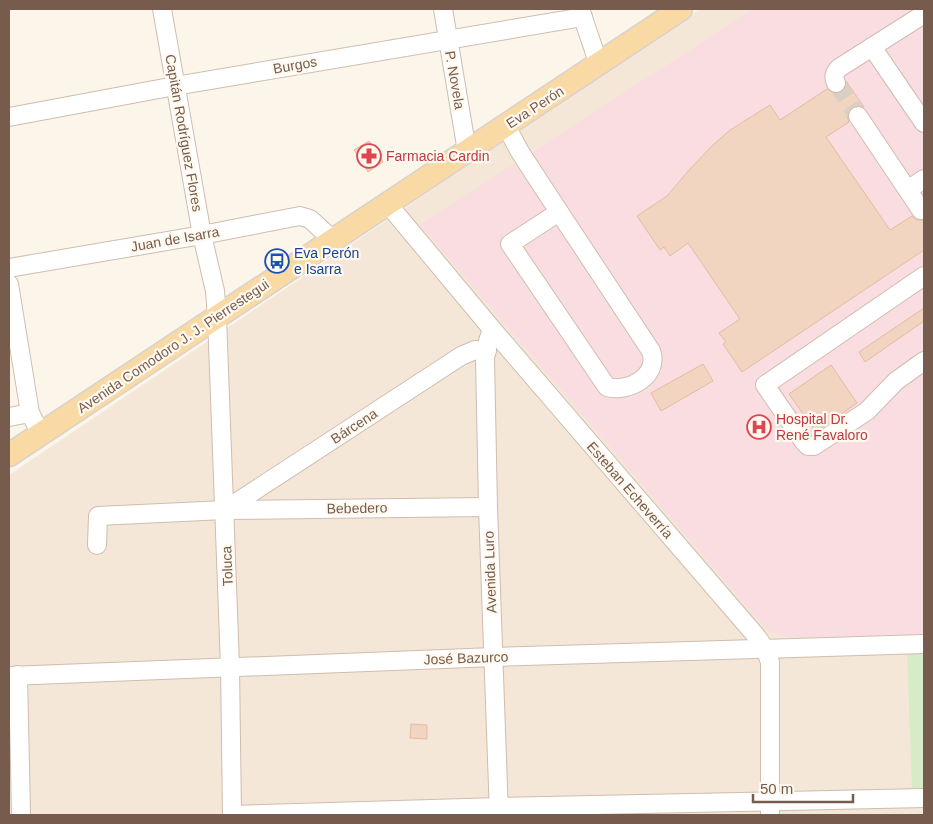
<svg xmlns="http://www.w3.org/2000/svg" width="933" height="824" font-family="Arial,sans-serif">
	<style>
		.residential { fill: #f4e7d8 }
		.medical { fill: #fadde0 }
		.green { fill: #d6ebc7 }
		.building { fill: #f2d5c1; stroke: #e4bba2 }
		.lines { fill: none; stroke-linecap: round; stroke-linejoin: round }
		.minor-tunnel { stroke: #dbcfc3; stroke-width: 18; stroke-dasharray: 18 9; stroke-linecap: butt }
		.minor-casing { stroke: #cfbdaf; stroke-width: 20 }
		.major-casing { stroke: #d9d1cd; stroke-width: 25 }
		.minor { stroke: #fff; stroke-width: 18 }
		.major { stroke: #f9daa4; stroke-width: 22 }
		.labels { text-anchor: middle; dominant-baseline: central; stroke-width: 4.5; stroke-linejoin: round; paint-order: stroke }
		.street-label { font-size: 14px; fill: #775c4d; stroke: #fff9f0 }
		.health-label { font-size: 14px; fill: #be3a42; stroke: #fff9f0; text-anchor: start }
		.transit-label { font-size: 14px; fill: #164399; stroke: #fff9f0; text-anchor: start }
	</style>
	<rect width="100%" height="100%" fill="#fcf5ea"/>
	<polygon class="residential" points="700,9 924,9 924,815 9,815 9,475"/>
	<polygon class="medical" points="753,9 921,9 924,13 924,636 791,637 777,635 766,629 420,225"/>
	<polygon class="green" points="924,652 924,789 912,789 907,653"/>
	<g class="building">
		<polygon points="846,81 864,107 858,105 852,108 847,116 849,122 826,137 890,230 912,216 917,220 924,220 924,250 742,372 723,344 726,342 719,333 740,319 688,243 670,256 664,247 660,250 637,216 667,196 690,169 712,146 730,130 770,105 780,120 827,89 834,93 841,92 845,89"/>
		<polygon points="369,141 383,162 368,172 354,150"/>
		<polygon points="924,308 924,321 865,362 859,352"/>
		<polygon points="703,364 713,381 661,411 651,393"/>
		<polygon points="831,365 857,403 816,432 789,394"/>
		<polygon points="411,724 427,725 427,739 410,738"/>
	</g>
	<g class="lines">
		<polyline class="minor-tunnel" points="836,83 858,116"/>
		<g class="minor-casing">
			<g id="minor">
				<polyline points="162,9 202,235 215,291 217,317 230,666 232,815"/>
				<polyline points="443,9 467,151"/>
				<polyline points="580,9 599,65"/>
				<polyline points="872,47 924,123"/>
				<path d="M 836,83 C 833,77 834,73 839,68 L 924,14"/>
				<polyline points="858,116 921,210"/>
				<polyline points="9,117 175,86 583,17"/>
				<path d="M 506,126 L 520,152 L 548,195 L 651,351 C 660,376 628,393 607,387 L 510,244 L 559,212"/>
				<polyline points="908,190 924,179"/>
				<polyline points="387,203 492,329 757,637 765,649 770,662 770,815"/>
				<polyline points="9,268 202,235 300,216 310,219 333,240"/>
				<polyline points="924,276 765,385 804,442 808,446 814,446 867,411 896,381 924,361"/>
				<polyline points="9,284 30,413 41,434"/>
				<polyline points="492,329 488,341 485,358 488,507 499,815"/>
				<polyline points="9,417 30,413"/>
				<polyline points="225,510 461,356 475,350 487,351"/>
				<polyline points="97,545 98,516 225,510 488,507"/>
				<polyline points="18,675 21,813"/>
				<polyline points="9,676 494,657 924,644"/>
				<polyline points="232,815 499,807 924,798"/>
			</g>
		</g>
		<g class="major-casing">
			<polyline id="major" points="9,455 681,9"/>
		</g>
		<use href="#minor" class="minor"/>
		<use href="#major" class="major"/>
	</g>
	<defs>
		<g id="pharmacy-ring" transform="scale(1.25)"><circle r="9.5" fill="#fff9f0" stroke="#e0444e" stroke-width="1.5"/><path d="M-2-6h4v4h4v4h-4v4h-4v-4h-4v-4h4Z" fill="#e0444e"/></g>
		<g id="bus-ring" transform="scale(1.25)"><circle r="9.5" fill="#fff9f0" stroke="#1a4fb4" stroke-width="1.5"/><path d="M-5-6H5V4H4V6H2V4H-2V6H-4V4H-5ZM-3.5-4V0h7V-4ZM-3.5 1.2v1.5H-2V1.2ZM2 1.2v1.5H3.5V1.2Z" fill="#1a4fb4"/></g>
		<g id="hospital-ring" transform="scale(1.25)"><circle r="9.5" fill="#fff9f0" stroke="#e0444e" stroke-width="1.5"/><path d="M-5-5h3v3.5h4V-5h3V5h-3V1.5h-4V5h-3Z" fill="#e0444e"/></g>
	</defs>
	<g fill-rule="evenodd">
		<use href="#pharmacy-ring" x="369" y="156"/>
		<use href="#bus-ring" x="277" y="261"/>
		<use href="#hospital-ring" x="759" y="427"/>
	</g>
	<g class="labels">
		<g class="street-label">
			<text transform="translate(295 65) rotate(-10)">Burgos</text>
			<text transform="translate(455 80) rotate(80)">P. Novela</text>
			<text transform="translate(535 107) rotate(-33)">Eva Perón</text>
			<text transform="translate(184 133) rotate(80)">Capitán Rodríguez Flores</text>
			<text transform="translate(175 239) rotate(-10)">Juan de Isarra</text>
			<text transform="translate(173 346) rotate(-34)">Avenida Comodoro J. J. Pierrestegui</text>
			<text transform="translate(354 426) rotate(-33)">Bárcena</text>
			<text transform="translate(630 490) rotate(49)">Esteban Echeverría</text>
			<text transform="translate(357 508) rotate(-1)">Bebedero</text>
			<text transform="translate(227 566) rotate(-92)">Toluca</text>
			<text transform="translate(490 572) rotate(-92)">Avenida Luro</text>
			<text transform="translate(466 658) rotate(-2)">José Bazurco</text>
		</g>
		<g class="health-label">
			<text x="386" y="156">Farmacia Cardin</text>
			<text x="776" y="419">Hospital Dr.<tspan x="776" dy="16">René Favaloro</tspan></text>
		</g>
		<g class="transit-label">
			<text x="294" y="253">Eva Perón<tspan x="294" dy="16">e Isarra</tspan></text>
		</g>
	</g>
	<rect width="933" height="824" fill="none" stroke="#775c4d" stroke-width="20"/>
	<path d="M753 794v8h100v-8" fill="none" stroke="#775c4d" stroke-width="2.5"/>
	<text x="760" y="794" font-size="15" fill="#775c4d" stroke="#fff9f0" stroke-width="4" paint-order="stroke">50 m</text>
</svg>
